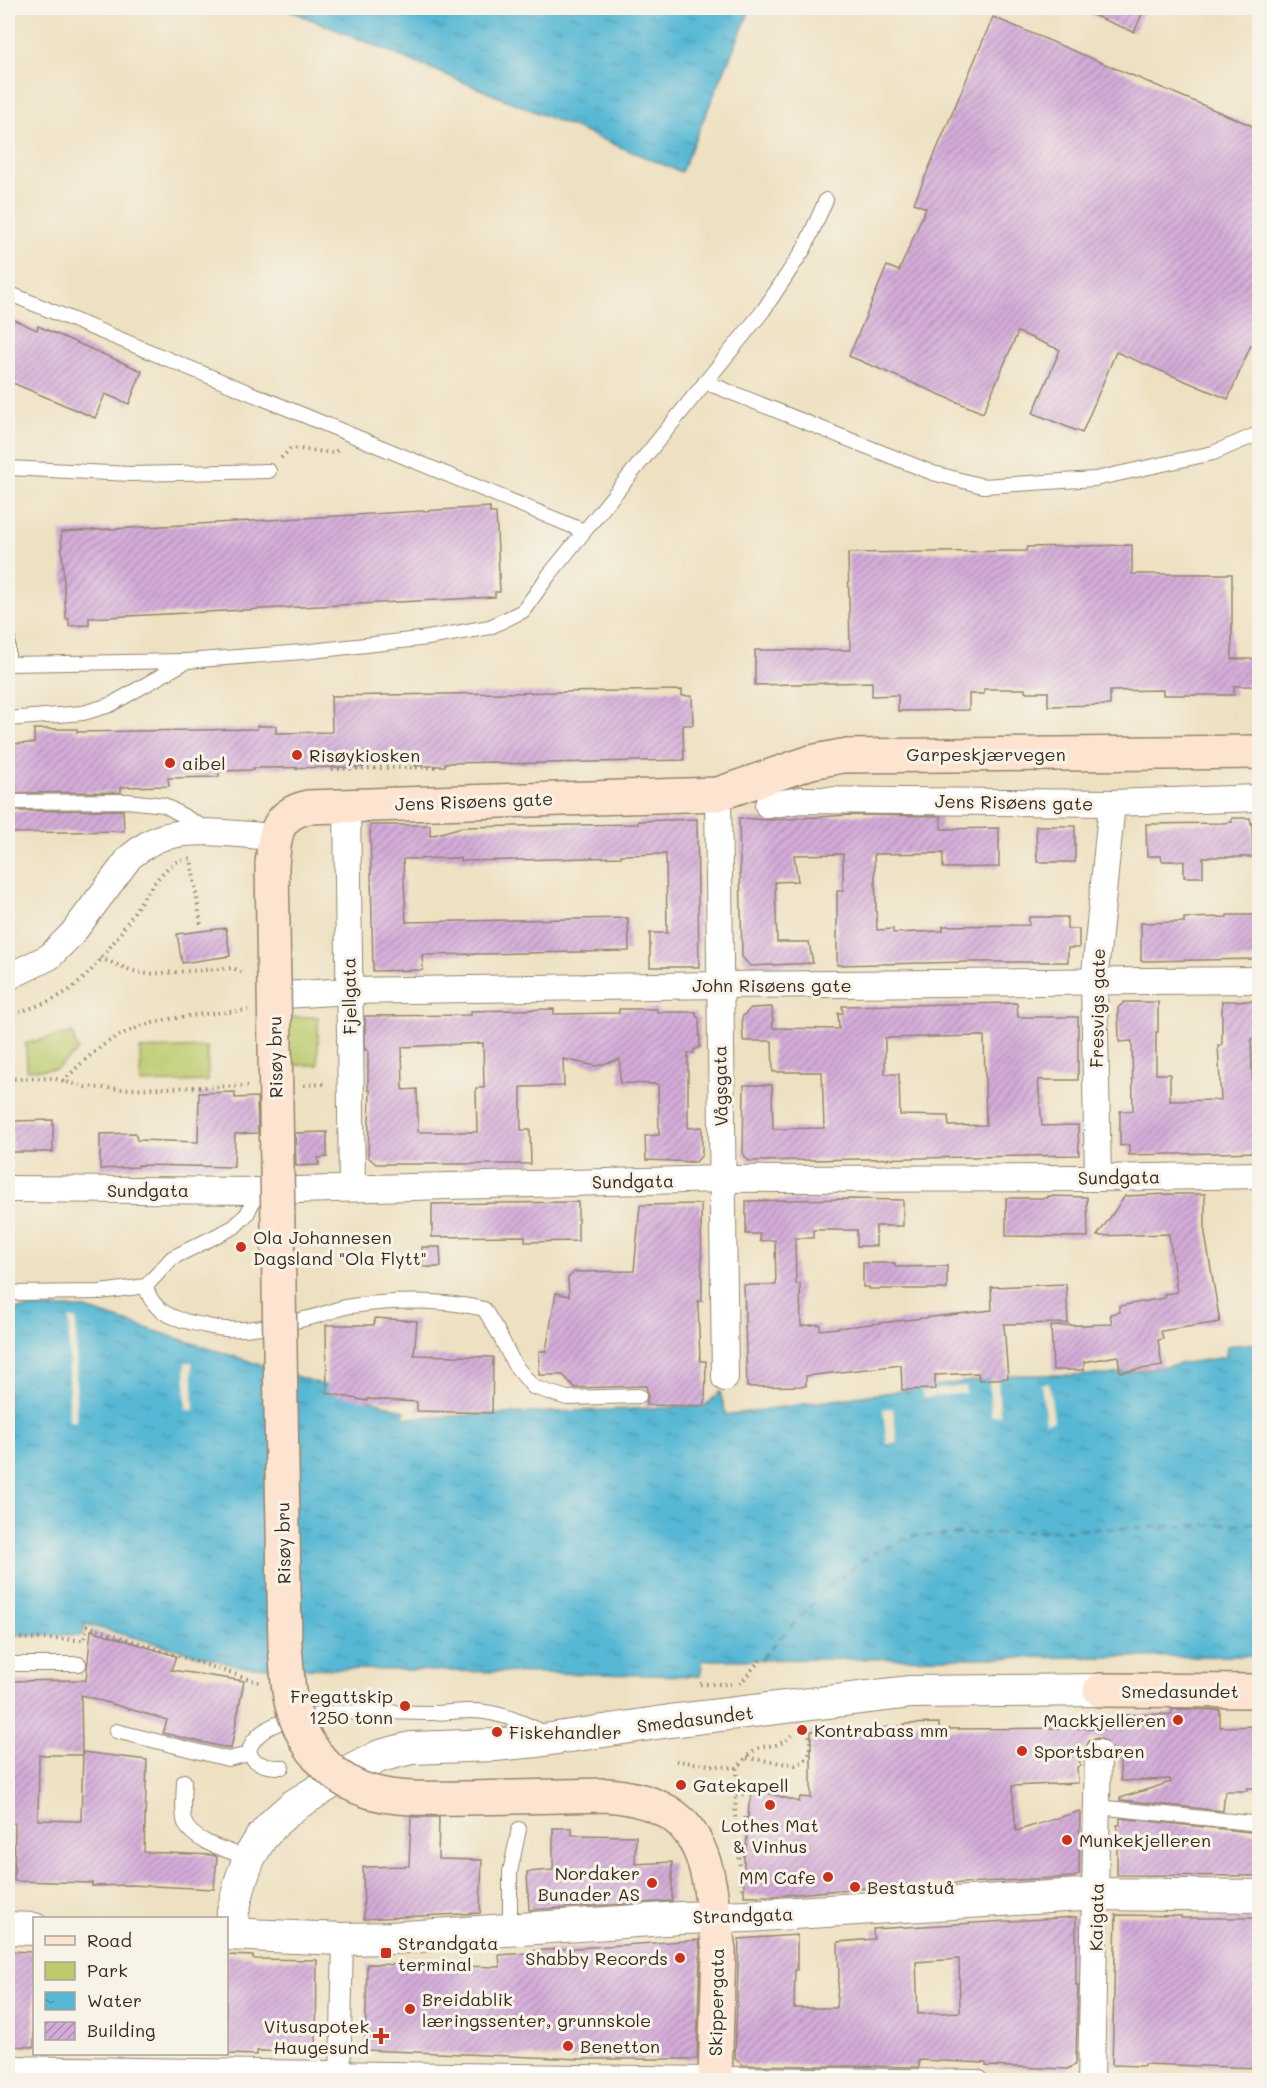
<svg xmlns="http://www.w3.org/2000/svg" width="1267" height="2088" font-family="Mali,sans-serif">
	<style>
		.green { fill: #bcca6c; stroke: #7c7a45; stroke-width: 1.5 }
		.water { fill: url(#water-ripples); stroke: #487179; stroke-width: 1.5 }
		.pier { fill: #eee1c2 }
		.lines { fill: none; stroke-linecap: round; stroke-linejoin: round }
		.ferry { stroke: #435555; stroke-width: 1.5; stroke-dasharray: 8 6; stroke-linecap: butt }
		.building { fill: url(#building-hatch); fill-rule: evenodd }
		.service-casing { stroke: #948670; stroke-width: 16 }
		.pedestrian-casing { stroke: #948670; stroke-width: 22 }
		.minor-casing { stroke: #948670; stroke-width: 28 }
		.tertiary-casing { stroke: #948670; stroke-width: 34 }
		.secondary-casing { stroke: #948670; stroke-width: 36 }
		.path { stroke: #948670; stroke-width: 4; stroke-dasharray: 1.5 4.5; stroke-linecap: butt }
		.service { stroke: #fff; stroke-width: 14 }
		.pedestrian { stroke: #fff; stroke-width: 20 }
		.minor { stroke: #fff; stroke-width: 26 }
		.tertiary { stroke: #fff; stroke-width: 32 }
		.secondary { stroke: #fde4d0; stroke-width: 33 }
		.secondary-bridge-casing { stroke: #948670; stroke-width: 36; stroke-linecap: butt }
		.secondary-bridge { stroke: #fde4d0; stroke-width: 33 }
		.poi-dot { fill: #c8321e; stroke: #f7f3e8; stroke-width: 2 }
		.labels { text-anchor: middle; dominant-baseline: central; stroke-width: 6; stroke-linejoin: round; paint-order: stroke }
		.street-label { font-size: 18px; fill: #3b2a1e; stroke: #f7f3e8 }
		.poi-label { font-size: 18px; fill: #3b2a1e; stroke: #f7f3e8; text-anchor: start }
	</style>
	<defs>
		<pattern id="water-ripples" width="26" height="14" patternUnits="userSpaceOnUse" patternTransform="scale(1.5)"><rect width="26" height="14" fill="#56b8d4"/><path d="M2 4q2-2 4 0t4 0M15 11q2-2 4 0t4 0" fill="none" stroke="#4896ab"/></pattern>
		<pattern id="building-hatch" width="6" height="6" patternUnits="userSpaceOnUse" patternTransform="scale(1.5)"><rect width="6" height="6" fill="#d4acd9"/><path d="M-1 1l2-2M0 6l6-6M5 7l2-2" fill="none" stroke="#ad8caf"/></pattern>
	</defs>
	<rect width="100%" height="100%" fill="#f7f3e8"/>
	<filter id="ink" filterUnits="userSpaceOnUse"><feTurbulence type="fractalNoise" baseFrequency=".0167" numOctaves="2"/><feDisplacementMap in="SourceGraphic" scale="12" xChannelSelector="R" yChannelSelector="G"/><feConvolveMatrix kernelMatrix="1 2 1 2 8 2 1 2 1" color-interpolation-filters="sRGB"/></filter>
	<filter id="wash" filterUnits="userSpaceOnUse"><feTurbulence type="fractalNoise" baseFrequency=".008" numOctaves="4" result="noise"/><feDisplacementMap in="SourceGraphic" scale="24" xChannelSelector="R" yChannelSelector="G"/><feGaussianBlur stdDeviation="1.35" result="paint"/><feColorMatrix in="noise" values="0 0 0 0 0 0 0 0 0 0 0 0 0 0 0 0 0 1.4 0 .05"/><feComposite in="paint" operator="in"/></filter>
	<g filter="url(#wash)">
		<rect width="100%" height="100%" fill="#eee1c2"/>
		<g class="green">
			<rect x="278" y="1017" width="40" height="48"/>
			<polygon points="72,1033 78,1051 56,1069 27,1070 26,1043"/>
			<polygon points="207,1047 208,1081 141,1083 140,1049"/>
		</g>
		<g class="water">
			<polygon points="284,8 751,8 681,172"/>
			<polygon points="28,1308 83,1308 405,1411 405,1418 705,1406 720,1392 726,1415 1015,1375 1107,1375 1226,1357 1227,1346 1259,1343 1259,1656 703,1660 700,1676 242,1667 85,1624 83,1635 8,1635 8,1311"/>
		</g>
		<g class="pier">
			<rect x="69" y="1319" width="7" height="102"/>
			<polygon points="185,1362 192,1362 194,1410 186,1410"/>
			<polygon points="998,1379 1000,1415 991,1415 989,1380"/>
			<polygon points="1049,1382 1054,1421 1046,1422 1041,1384"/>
			<polygon points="965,1386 966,1393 923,1398 922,1391"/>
			<polygon points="893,1408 897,1443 887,1444 883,1409"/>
		</g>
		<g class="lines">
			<polyline class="ferry" points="761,1659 828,1587 871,1554 913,1536 1260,1523"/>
		</g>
		<g id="blocks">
			<g class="building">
				<polygon points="1075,8 1145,8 1134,32"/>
				<polygon points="993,17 1260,129 1260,348 1251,345 1228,399 1116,352 1082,433 1033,413 1060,350 1018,332 983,413 849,356 887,266 899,271 926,208 914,203"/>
				<polygon points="8,317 37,330 38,326 142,371 129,404 105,394 95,418 8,381"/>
				<polygon points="490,507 490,513 496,513 500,592 495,592 495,597 89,618 89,625 69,626 69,619 66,619 61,532"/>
				<polygon points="1132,545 1132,574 1232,574 1232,659 1260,659 1260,686 1234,686 1234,695 1163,695 1163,690 1110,691 1110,705 1048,706 1048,692 1025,692 1025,689 984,689 984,694 969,694 969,710 898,711 898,695 872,696 872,682 755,685 755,650 850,650 848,553 1026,551 1027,547"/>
				<polygon points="682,690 682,696 692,696 693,725 683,725 684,760 498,764 498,762 445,763 445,766 415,766 415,763 363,764 363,767 253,768 253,770 219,771 219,777 168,778 169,786 121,787 121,792 8,793 8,744 34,743 34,729 77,729 77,732 257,729 257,726 276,726 276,733 332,732 331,696"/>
				<polygon points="123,810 124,831 8,833 8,811"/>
				<polygon points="849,815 941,816 941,829 999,828 999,867 943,868 943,853 874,854 877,930 893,929 893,933 943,931 943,926 1029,925 1029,917 1067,917 1067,929 1079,929 1079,948 1068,948 1068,962 969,962 837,965 837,891 843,891 843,854 794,855 798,881 775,882 777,942 809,942 813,963 750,966 742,957 739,818 770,820"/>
				<polygon points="1232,818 1250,818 1251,823 1252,823 1253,857 1203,857 1203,877 1184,877 1184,861 1162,861 1161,856 1147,856 1146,824 1222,823 1232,822"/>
				<polygon points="697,819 699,967 650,967 650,933 667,933 666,854 621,855 621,857 519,860 460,861 460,858 403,859 406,922 628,918 629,951 422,955 423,970 373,971 370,825 430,825 430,836 462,827 638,824 638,821"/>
				<polygon points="1036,826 1075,826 1075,862 1037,862"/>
				<polygon points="1227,915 1260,915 1260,959 1141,961 1141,923 1184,922 1184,918 1227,917"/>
				<polygon points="226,928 230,956 182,963 177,934"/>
				<polygon points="1222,1001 1257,1001 1257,1039 1251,1039 1253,1091 1260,1091 1260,1152 1129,1155 1129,1145 1120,1146 1120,1111 1133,1111 1132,1041 1119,1042 1118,1008 1124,1002 1158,1002 1158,1032 1156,1032 1156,1074 1170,1074 1170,1101 1221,1100 1218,1045 1222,1045"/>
				<path d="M 1017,1003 L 1018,1017 L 1078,1017 L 1078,1080 L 1038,1080 L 1042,1126 L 1078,1125 L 1079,1155 L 749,1161 L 743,1154 L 744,1085 L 772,1085 L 773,1129 L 824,1128 L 822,1072 L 773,1072 L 772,1041 L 743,1041 L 742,1017 L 751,1008 L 772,1007 L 773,1028 L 839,1029 L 838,1013 L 843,1013 L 842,1006 ZM 984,1036 L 986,1125 L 949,1126 L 948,1116 L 900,1115 L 899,1074 L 885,1074 L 885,1038 Z"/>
				<path d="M 554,1009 L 554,1014 L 619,1013 L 619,1009 L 657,1009 L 657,1012 L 696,1012 L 696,1016 L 699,1018 L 700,1047 L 694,1050 L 694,1053 L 688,1053 L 688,1128 L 702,1127 L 702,1155 L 696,1162 L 646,1160 L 645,1136 L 659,1135 L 658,1084 L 620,1083 L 620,1059 L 596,1066 L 563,1059 L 564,1086 L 521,1087 L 521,1130 L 530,1130 L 531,1164 L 376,1164 L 368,1157 L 370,1090 L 368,1090 L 368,1050 L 365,1050 L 365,1016 L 471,1015 L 471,1011 ZM 483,1043 L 484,1088 L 476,1088 L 477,1132 L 418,1132 L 417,1089 L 403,1090 L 402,1047 Z"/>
				<polygon points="235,1092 235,1098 257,1097 258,1133 235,1134 234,1167 138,1165 138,1167 100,1169 100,1134 135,1133 137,1140 198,1142 199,1093"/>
				<polygon points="53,1120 53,1152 12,1152 12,1121"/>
				<polygon points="327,1132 327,1157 318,1158 319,1165 296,1166 295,1133"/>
				<polygon points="1168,1194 1205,1194 1205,1234 1220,1322 1161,1331 1163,1339 1158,1340 1162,1366 1120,1372 1118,1356 1084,1362 1084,1370 1053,1370 1051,1326 1112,1324 1110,1314 1120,1312 1119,1306 1165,1298 1164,1294 1177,1292 1169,1234 1097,1236 1125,1196"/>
				<polygon points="1048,1196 1087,1197 1088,1237 1006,1236 1006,1198 1048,1198"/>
				<polygon points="848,1199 903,1200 903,1226 876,1226 876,1246 857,1246 857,1230 813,1230 813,1238 795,1238 796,1284 800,1284 801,1326 820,1324 820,1330 992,1310 991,1287 1066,1284 1068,1323 1004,1324 1008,1378 979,1380 978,1373 935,1375 935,1389 902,1390 901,1365 806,1376 806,1386 747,1387 744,1285 776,1285 775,1240 760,1241 760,1234 746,1234 746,1201"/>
				<polygon points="578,1202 578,1241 525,1242 525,1236 432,1237 432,1204"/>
				<polygon points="701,1204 702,1301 698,1301 700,1361 706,1361 705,1406 646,1405 648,1396 646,1386 575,1388 563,1375 539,1375 539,1351 546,1351 556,1293 569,1296 568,1278 574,1272 634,1271 640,1205"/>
				<polygon points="422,1247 440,1247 441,1267 423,1267"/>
				<polygon points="863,1263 895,1263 895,1267 947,1266 947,1289 869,1289 869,1287 863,1287"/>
				<polygon points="375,1318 417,1321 414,1355 493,1357 492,1413 417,1411 417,1402 367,1399 367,1401 327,1393 326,1325 374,1325"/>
				<polygon points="91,1630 176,1656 171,1670 244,1681 231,1749 163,1733 167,1720 81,1695 82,1755 39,1755 38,1820 81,1821 83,1752 147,1760 144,1852 213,1855 217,1857 214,1889 131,1885 92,1886 92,1883 14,1881 15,1823 8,1823 8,1681 86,1680"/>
				<polygon points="1172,1709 1220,1710 1220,1727 1260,1726 1260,1788 1247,1788 1247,1791 1225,1791 1223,1811 1120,1800 1120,1798 1171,1782 1170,1779 1121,1781 1119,1751 1112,1751 1106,1741 1098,1738 1090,1740 1084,1750 1079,1750 1080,1766 1077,1767 1078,1783 1012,1786 1016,1831 1080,1811 1079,1868 1079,1874 1074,1877 852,1889 774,1896 744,1896 744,1850 746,1850 749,1804 753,1789 799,1802 800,1797 811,1798 811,1731 866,1731 879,1730 879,1728 904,1726 904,1724 939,1723 939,1729 1078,1728 1120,1730 1120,1727 1124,1727 1124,1715 1172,1714"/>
				<polygon points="411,1817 439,1817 438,1859 482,1860 480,1913 364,1919 363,1867 409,1866"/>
				<polygon points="1120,1818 1260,1833 1260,1876 1117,1875 1117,1825 1120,1825"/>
				<polygon points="553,1828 572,1828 572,1835 636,1836 635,1864 672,1862 672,1901 529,1910 527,1872 553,1870"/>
				<polygon points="1116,1915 1181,1916 1181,1918 1260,1918 1260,2068 1144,2064 1144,2066 1112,2065"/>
				<path d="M 1076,1917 L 1076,1985 L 1078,1985 L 1076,2061 L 1075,2065 L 1067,2069 L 986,2066 L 986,2063 L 919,2060 L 919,2067 L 743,2065 L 735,2059 L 739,1939 L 797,1935 L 797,1970 L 795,1970 L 794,2008 L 836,2008 L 839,1977 L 838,1942 L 874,1939 L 873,1929 ZM 959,1959 L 960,2012 L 918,2014 L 916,1962 Z"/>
				<polygon points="699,1940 700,1951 697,2059 582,2059 365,2050 367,1964 500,1967 499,1955 530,1953 530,1951"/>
				<polygon points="8,1951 34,1952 34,2047 8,2046"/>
				<polygon points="226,1955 253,1956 253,1959 317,1960 316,2052 257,2051 257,2055 226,2054"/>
			</g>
		</g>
	</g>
	<g filter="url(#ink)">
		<use href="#blocks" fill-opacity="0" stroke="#948670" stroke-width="1.5"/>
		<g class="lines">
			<g class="service-casing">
				<g id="service">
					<polyline points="8,293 584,531"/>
					<polyline points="705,382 933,473 983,486 1095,479 1213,453 1260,433"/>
					<polyline points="8,470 8,468 130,474 269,471"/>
					<polyline points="8,638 8,664"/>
					<polyline points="8,664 184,661"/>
					<polyline points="8,719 83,713 110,705 187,661 303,652 428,638 490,627 523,611 549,575 763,311 804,249 826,200"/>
					<polyline points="8,802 127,801 164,805 205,828"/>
					<path d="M 146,1286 C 151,1310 171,1318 193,1323 C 204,1325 214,1328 225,1329 C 250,1331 295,1322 320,1315 C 330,1312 341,1307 351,1306 C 395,1300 441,1299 484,1309 L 498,1332 L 514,1364 L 533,1387 L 567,1398 L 639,1396"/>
					<polyline points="8,1293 100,1292 146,1286 172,1258 234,1227 247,1214 258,1191"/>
					<polyline points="8,1664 79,1664"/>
					<polyline points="116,1731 228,1759 249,1754"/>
					<path d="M 282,1767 C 262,1768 236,1758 258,1736 C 288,1704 387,1713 431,1713 C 448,1713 468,1709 485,1712 C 507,1715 526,1724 545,1733"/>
					<path d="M 184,1781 C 184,1791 181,1814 185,1823 C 192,1842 232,1852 249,1858"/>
					<polyline points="1098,1807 1260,1824"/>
					<polyline points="510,1931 510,1872 519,1829"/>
				</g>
			</g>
			<g class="pedestrian-casing">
				<g id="pedestrian">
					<polyline points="8,2066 705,2077"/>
					<polyline points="729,2077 977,2080"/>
					<polyline points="340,2080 343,1939"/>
				</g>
			</g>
			<g class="minor-casing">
				<g id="minor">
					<polyline points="718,794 725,1378"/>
					<polyline points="347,805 352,1188"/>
					<polyline points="768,805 801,800 1112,803 1260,798"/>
					<path d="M 8,977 L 49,957 L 72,934 L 130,857 C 141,848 153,839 167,836 C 200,828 241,835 274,837"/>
					<polyline points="285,995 349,991 719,985 1260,980"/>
					<polyline points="1098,1178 1094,983 1112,803"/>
					<polyline points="8,1189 258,1191 722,1179 1098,1178 1260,1175"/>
					<polyline points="1091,2080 1098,1753"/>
				</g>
			</g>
			<g class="tertiary-casing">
				<g id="tertiary">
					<polyline points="8,1928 34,1929"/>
					<polyline points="226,1934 343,1939 391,1938 680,1918 748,1916 1097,1894 1260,1896"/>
					<polyline points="231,1934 233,1911 241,1880 249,1858 261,1838 276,1821 293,1806 347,1773 380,1756 411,1748 495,1745 537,1741 670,1721 910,1692 1100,1690"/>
				</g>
			</g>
			<g class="secondary-casing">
				<g id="secondary">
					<path d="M 272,865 C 275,836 274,815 308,807 L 718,794 L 811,762 L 842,756 L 1260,752"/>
					<polyline points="1100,1690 1260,1691"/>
					<polyline points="710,1888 719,1950 715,2080"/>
				</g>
			</g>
			<g class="path">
				<polyline points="281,458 291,448 334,453 340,448"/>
				<polyline points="332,769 438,767"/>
				<polyline points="297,770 297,768"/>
				<polyline points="189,859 191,859 201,925"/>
				<polyline points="100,958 130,970 147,974 233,968 245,974"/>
				<path d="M 8,1016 C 31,1008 55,1001 75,986 C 93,971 109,949 123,929 C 136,911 160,865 182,860"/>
				<polyline points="8,1079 53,1078 85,1087 122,1089 248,1086"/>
				<path d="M 63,1081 C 77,1068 90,1054 105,1044 C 146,1016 200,1015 248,1010"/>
				<polyline points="304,1085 326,1084"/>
				<polyline points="8,1638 84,1640 87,1626 261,1683"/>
				<polyline points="700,1684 731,1684"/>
				<polyline points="740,1684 761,1659"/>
				<path d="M 747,1758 L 795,1765 C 812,1761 811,1745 809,1731"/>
				<polyline points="676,1761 737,1768"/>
				<polyline points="736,1795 748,1794"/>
				<polyline points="737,1834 744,1825 746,1814 752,1815"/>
				<path d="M 742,1889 L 735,1814 L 737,1768 C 743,1762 748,1754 755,1750 C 765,1743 779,1750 791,1735"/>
			</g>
			<use href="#service" class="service"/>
			<use href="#pedestrian" class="pedestrian"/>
			<use href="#minor" class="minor"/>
			<use href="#tertiary" class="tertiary"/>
			<use href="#secondary" class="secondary"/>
			<g class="secondary-bridge-casing">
				<path id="secondary-bridge" d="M 272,865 L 285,1648 C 287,1664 287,1681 290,1697 C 299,1739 326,1778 368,1791 C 399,1801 435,1798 467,1798 C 514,1797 561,1796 608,1795 C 671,1801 700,1825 710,1888"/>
			</g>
			<use href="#secondary-bridge" class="secondary-bridge"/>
		</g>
	</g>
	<g class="poi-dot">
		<circle cx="297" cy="755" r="6"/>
		<circle cx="170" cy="763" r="6"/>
		<circle cx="241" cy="1247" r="6"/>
		<circle cx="405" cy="1706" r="6"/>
		<circle cx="1178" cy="1720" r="6"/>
		<circle cx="802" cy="1730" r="6"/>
		<circle cx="497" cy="1732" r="6"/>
		<circle cx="1022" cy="1751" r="6"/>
		<circle cx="681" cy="1785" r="6"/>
		<circle cx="770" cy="1805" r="6"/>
		<circle cx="1067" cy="1840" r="6"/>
		<circle cx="828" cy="1877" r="6"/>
		<circle cx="652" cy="1883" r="6"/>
		<circle cx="855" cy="1887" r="6"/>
		<rect x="380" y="1947" width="12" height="12" rx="3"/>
		<circle cx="680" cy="1958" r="6"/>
		<circle cx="410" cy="2009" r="6"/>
		<path d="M378 2027h6v6h6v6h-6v6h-6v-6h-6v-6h6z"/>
		<circle cx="568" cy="2046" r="6"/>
	</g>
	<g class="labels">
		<g class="street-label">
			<text x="986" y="754">Garpeskjærvegen</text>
			<text transform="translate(474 801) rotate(-2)">Jens Risøens gate</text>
			<text transform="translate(1014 802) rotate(1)">Jens Risøens gate</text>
			<text x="772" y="985">John Risøens gate</text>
			<text transform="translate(349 996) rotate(-91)">Fjellgata</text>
			<text transform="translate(1097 1008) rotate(-89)">Fresvigs gate</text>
			<text transform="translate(275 1057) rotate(-91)">Risøy bru</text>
			<text transform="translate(720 1086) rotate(-91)">Vågsgata</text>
			<text transform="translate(1119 1177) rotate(-1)">Sundgata</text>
			<text transform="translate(633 1181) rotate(-1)">Sundgata</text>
			<text x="148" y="1190">Sundgata</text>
			<text transform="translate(283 1543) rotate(-91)">Risøy bru</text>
			<text x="1180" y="1691">Smedasundet</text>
			<text transform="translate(695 1719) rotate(-7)">Smedasundet</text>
			<text transform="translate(743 1915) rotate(-2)">Strandgata</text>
			<text transform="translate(1096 1917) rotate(-89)">Kaigata</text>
			<text transform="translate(716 2002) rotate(-89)">Skippergata</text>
		</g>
		<g class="poi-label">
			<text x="309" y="755">Risøykiosken</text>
			<text x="182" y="763">aibel</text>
			<text x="253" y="1237">Ola Johannesen<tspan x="253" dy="21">Dagsland "Ola Flytt"</tspan></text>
			<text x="393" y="1696" text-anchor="end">Fregattskip<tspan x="393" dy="21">1250 tonn</tspan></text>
			<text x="1166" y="1720" text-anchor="end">Mackkjelleren</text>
			<text x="814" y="1730">Kontrabass mm</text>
			<text x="509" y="1732">Fiskehandler</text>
			<text x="1034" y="1751">Sportsbaren</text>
			<text x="693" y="1785">Gatekapell</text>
			<text x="770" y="1825" text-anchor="middle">Lothes Mat<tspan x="770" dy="21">&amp; Vinhus</tspan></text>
			<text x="1079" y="1840">Munkekjelleren</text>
			<text x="640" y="1873" text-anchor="end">Nordaker<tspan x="640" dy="21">Bunader AS</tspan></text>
			<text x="816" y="1877" text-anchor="end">MM Cafe</text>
			<text x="867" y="1887">Bestastuå</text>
			<text x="398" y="1943">Strandgata<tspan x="398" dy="21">terminal</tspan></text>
			<text x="668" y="1958" text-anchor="end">Shabby Records</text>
			<text x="422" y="1999">Breidablik<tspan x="422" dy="21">læringssenter, grunnskole</tspan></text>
			<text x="369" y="2026" text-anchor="end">Vitusapotek<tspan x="369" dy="21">Haugesund</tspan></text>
			<text x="580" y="2046">Benetton</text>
		</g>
	</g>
	<rect width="1267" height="2088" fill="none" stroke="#f7f3e8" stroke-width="30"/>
	<rect x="33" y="1917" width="195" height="138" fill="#f7f3e8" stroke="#aca397" stroke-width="1.5"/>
	<rect x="45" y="1936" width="30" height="9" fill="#fde4d0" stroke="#aca397" stroke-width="1.5"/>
	<text x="87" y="1947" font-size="18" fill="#3b2a1e">Road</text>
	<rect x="45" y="1962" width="30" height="18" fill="#bcca6c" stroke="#aca397" stroke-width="1.5"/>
	<text x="87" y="1977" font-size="18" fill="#3b2a1e">Park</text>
	<rect x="45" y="1992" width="30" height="18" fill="url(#water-ripples)" stroke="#aca397" stroke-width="1.5"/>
	<text x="87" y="2007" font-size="18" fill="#3b2a1e">Water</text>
	<rect x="45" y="2022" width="30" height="18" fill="url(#building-hatch)" stroke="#aca397" stroke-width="1.5"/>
	<text x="87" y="2037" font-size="18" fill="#3b2a1e">Building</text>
</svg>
